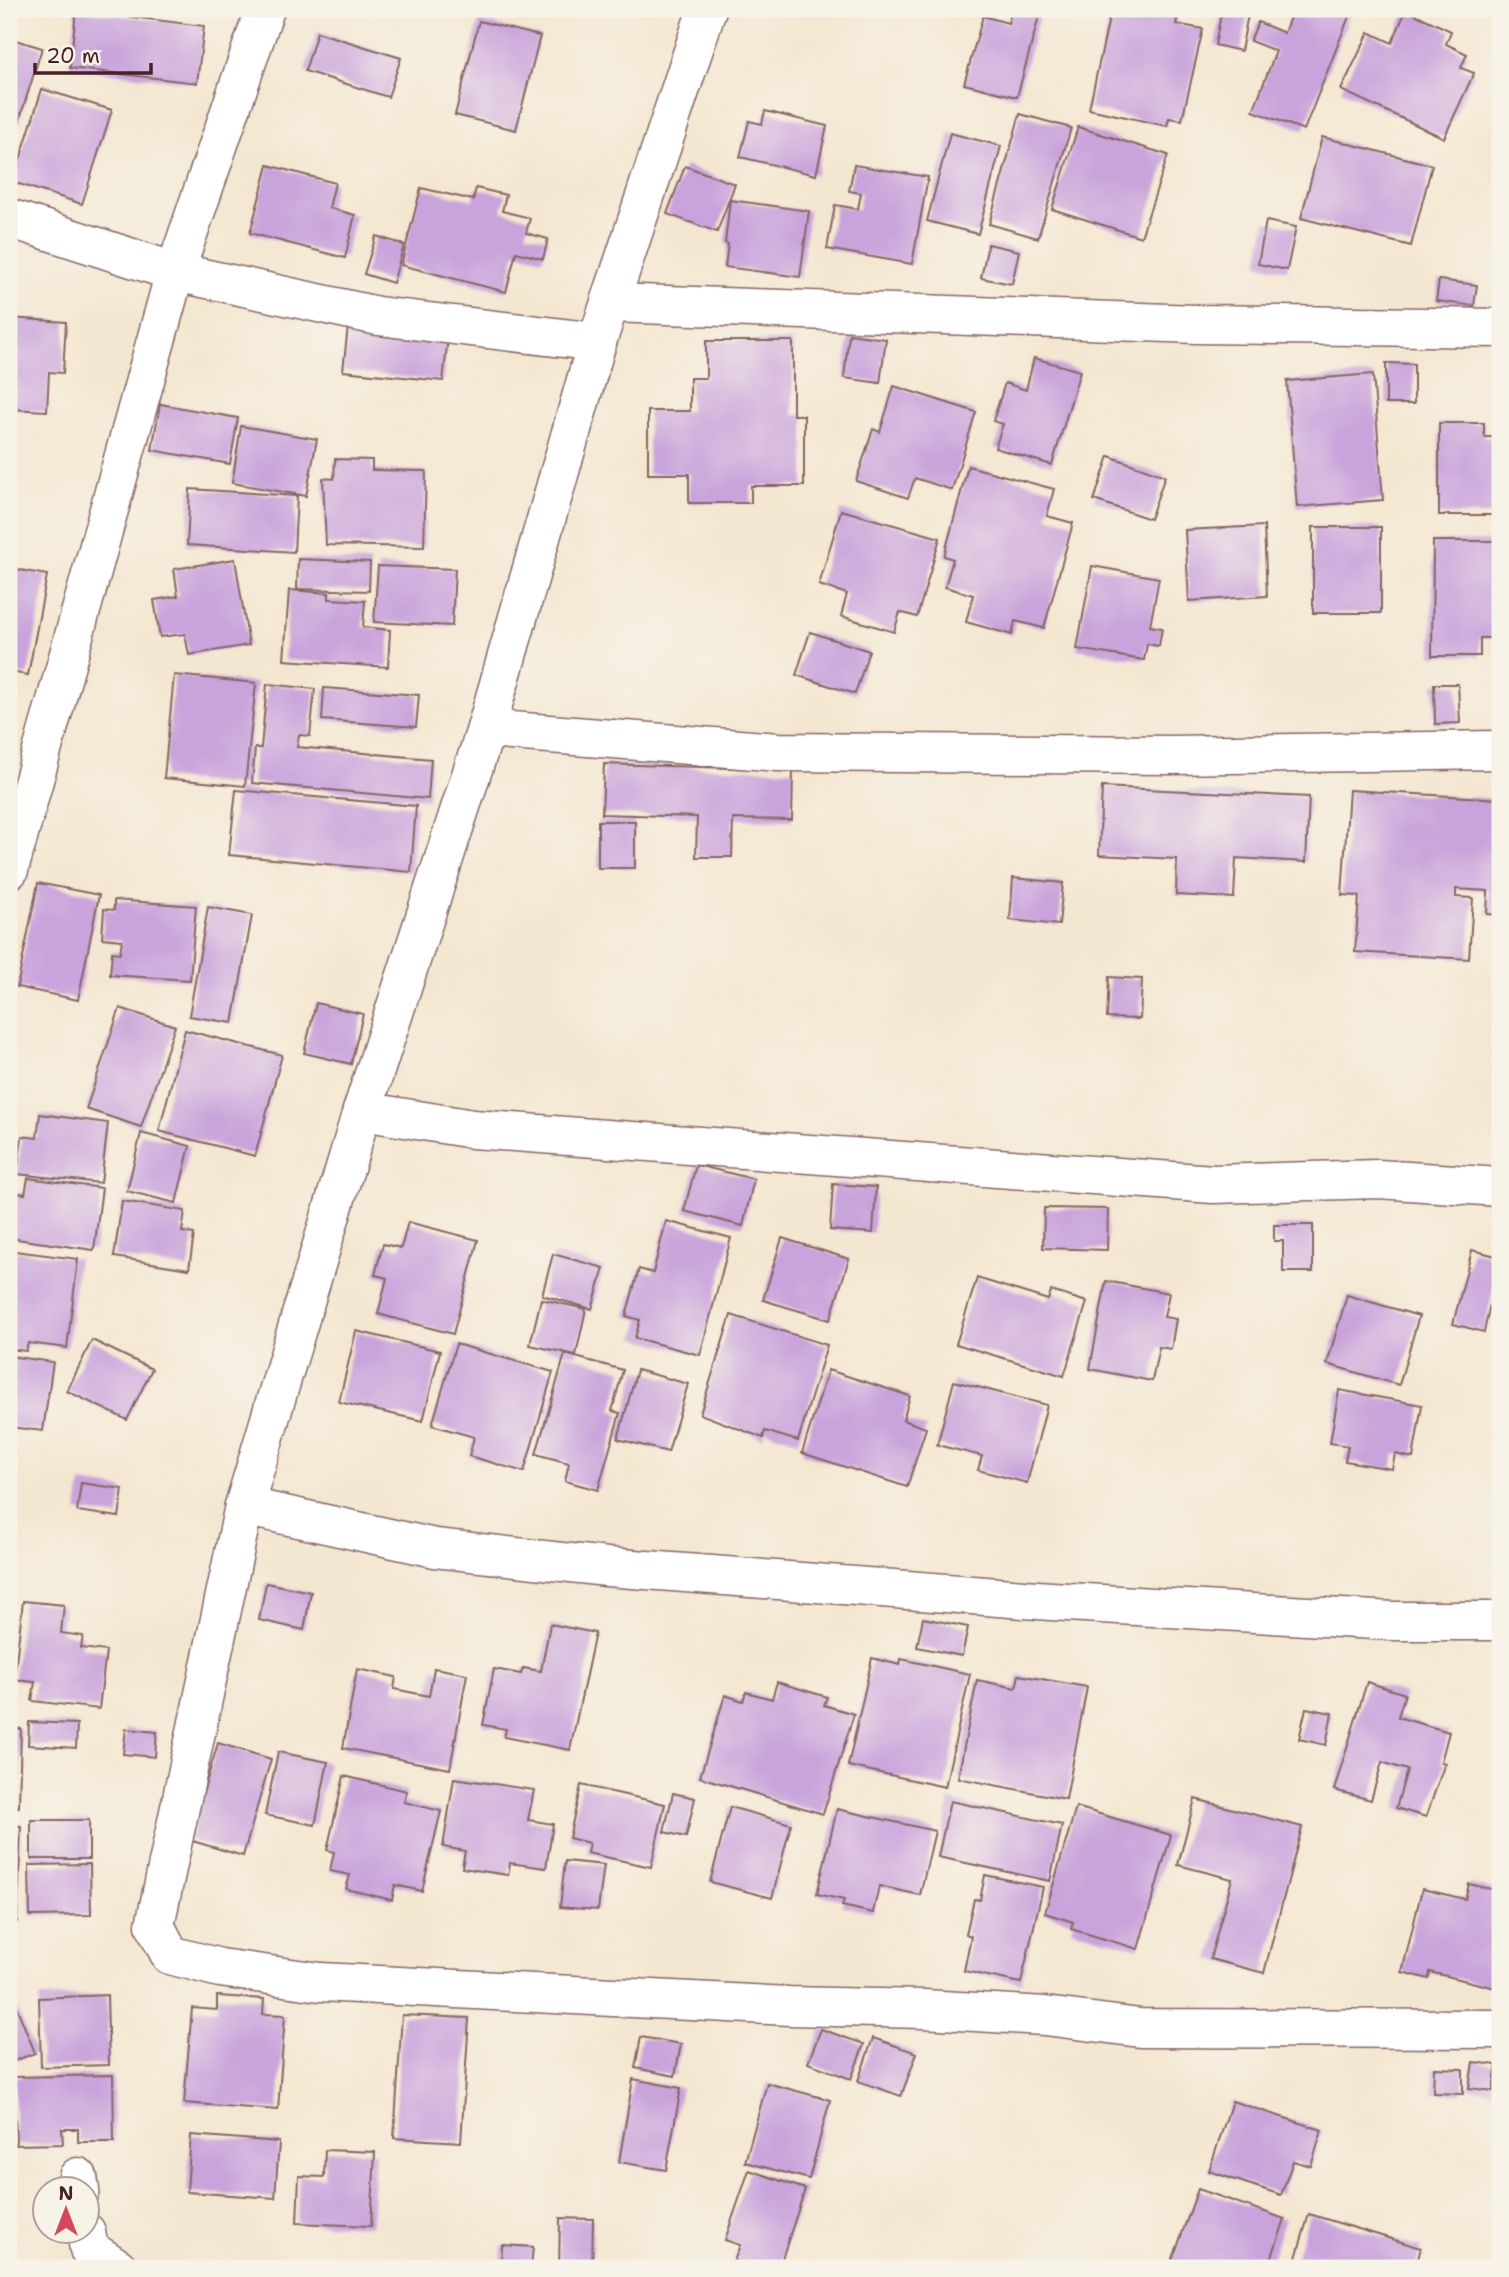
<svg xmlns="http://www.w3.org/2000/svg" width="1509" height="2277" font-family="'Shantell Sans',sans-serif">
	<style>
		.building { fill: #c9a3db }
		.lines { fill: none; stroke-linecap: round; stroke-linejoin: round }
		.street-casing { stroke: #866565; stroke-width: 41 }
		.street { stroke: #fff; stroke-width: 38 }
	</style>
	<rect width="100%" height="100%" fill="#f7f3e8"/>
	<filter id="ink" filterUnits="userSpaceOnUse"><feTurbulence type="fractalNoise" baseFrequency=".0143" numOctaves="2"/><feDisplacementMap in="SourceGraphic" scale="14" xChannelSelector="R" yChannelSelector="G"/><feConvolveMatrix kernelMatrix="1 2 1 2 8 2 1 2 1" color-interpolation-filters="sRGB"/></filter>
	<filter id="wash" filterUnits="userSpaceOnUse"><feTurbulence type="fractalNoise" baseFrequency=".00686" numOctaves="4" result="noise"/><feDisplacementMap in="SourceGraphic" scale="28" xChannelSelector="R" yChannelSelector="G"/><feGaussianBlur stdDeviation="1.57" result="paint"/><feColorMatrix in="noise" values="0 0 0 0 0 0 0 0 0 0 0 0 0 0 0 0 0 1.4 0 .05"/><feComposite in="paint" operator="in"/></filter>
	<g filter="url(#wash)">
		<rect width="100%" height="100%" fill="#f4e7d1"/>
		<g id="blocks">
			<g class="building">
				<polygon points="1012,9 1041,9 1017,97 964,84 983,16 1008,23"/>
				<polygon points="1111,9 1141,14 1142,9 1179,9 1176,24 1203,29 1182,120 1169,118 1167,126 1089,109"/>
				<polygon points="1222,9 1249,9 1241,51 1215,45"/>
				<polygon points="1293,9 1352,9 1304,130 1253,111 1276,51 1250,41 1258,22 1284,33"/>
				<polygon points="76,10 204,26 197,83 70,68"/>
				<polygon points="1406,10 1451,31 1446,44 1467,54 1461,68 1474,73 1444,138 1341,90 1369,32 1392,43"/>
				<polygon points="479,21 540,36 516,130 455,115"/>
				<polygon points="317,32 401,58 388,97 305,71"/>
				<polygon points="9,38 42,48 9,153"/>
				<polygon points="42,89 112,110 82,204 13,182"/>
				<polygon points="765,111 827,126 816,175 740,157 749,121 762,124"/>
				<polygon points="1020,114 1071,128 1038,238 989,224"/>
				<polygon points="1078,127 1168,155 1141,237 1052,209"/>
				<polygon points="950,133 1001,146 978,234 927,221"/>
				<polygon points="1322,137 1432,165 1411,246 1301,218"/>
				<polygon points="268,165 335,183 329,208 355,215 345,258 250,233"/>
				<polygon points="854,165 928,177 912,264 827,249 835,205 858,209 861,193 849,191"/>
				<polygon points="685,166 735,184 717,232 667,214"/>
				<polygon points="421,188 473,200 476,188 506,195 502,211 530,218 526,233 548,239 543,259 516,252 506,292 401,265"/>
				<polygon points="730,200 809,211 800,277 725,267 728,244 725,243"/>
				<polygon points="1266,221 1296,227 1287,270 1258,264"/>
				<polygon points="376,236 404,245 393,283 364,274"/>
				<polygon points="988,244 1019,251 1012,284 981,278"/>
				<polygon points="1439,280 1477,285 1474,306 1436,301"/>
				<polygon points="9,318 66,322 63,373 49,372 47,411 9,409"/>
				<polygon points="348,326 448,337 443,381 343,371"/>
				<polygon points="849,334 886,339 880,383 844,378"/>
				<polygon points="706,341 793,341 793,415 804,415 804,486 751,486 751,503 689,503 689,474 648,474 648,411 690,411 690,378 706,378"/>
				<polygon points="1034,358 1080,371 1052,465 995,448 1003,424 993,421 1005,383 1026,390"/>
				<polygon points="1386,363 1414,364 1414,404 1386,404"/>
				<polygon points="1373,374 1383,500 1297,507 1287,381"/>
				<polygon points="894,386 976,412 952,490 915,478 908,498 856,481 873,429 880,432"/>
				<polygon points="160,404 238,418 230,464 152,450"/>
				<polygon points="1439,423 1484,423 1484,437 1500,437 1500,515 1439,515"/>
				<polygon points="241,426 317,439 306,496 232,483"/>
				<polygon points="1109,456 1165,476 1150,519 1094,500"/>
				<polygon points="335,459 372,460 372,470 426,471 424,547 326,545 323,478 334,479"/>
				<polygon points="968,466 1054,489 1047,516 1073,523 1044,628 1015,621 1012,635 966,622 973,595 945,587 953,559 944,556"/>
				<polygon points="190,489 297,496 294,552 187,545"/>
				<polygon points="841,510 940,538 917,617 900,612 894,632 841,616 847,594 819,585"/>
				<polygon points="1264,526 1267,596 1189,601 1185,530"/>
				<rect x="1313" y="527" width="68" height="86"/>
				<polygon points="1433,541 1498,541 1497,638 1480,638 1480,656 1432,656"/>
				<polygon points="235,559 249,645 189,655 185,634 160,637 154,600 178,596 174,569"/>
				<polygon points="298,559 370,562 369,591 297,589"/>
				<polygon points="378,566 455,569 452,626 374,622"/>
				<polygon points="1092,566 1159,578 1150,626 1162,628 1159,646 1147,644 1144,660 1077,649"/>
				<polygon points="9,568 47,575 28,675 9,672"/>
				<polygon points="289,590 329,593 329,599 365,601 363,627 390,630 388,667 284,660"/>
				<polygon points="810,632 869,651 855,694 796,675"/>
				<polygon points="174,675 256,683 245,786 164,778"/>
				<polygon points="267,684 315,689 310,736 299,735 297,747 431,759 428,799 252,783 255,748 261,748"/>
				<polygon points="1434,684 1458,684 1460,723 1435,724"/>
				<polygon points="324,688 419,695 416,727 322,720"/>
				<polygon points="604,764 793,770 792,820 733,819 732,857 696,857 697,817 602,814"/>
				<polygon points="1102,787 1309,797 1306,862 1236,858 1234,898 1176,895 1177,859 1099,855"/>
				<polygon points="236,790 416,806 411,872 229,855"/>
				<polygon points="1349,790 1500,799 1500,915 1487,914 1488,891 1456,889 1456,897 1473,898 1469,959 1355,952 1359,896 1342,895"/>
				<rect x="598" y="821" width="37" height="47"/>
				<polygon points="1013,878 1063,883 1059,925 1010,920"/>
				<polygon points="38,883 99,895 78,1000 17,987"/>
				<polygon points="114,900 196,906 190,980 110,975 112,952 120,953 122,940 102,938 104,909 114,910"/>
				<polygon points="208,907 252,915 233,1023 189,1016"/>
				<polygon points="1109,977 1142,979 1140,1019 1107,1018"/>
				<polygon points="316,1003 363,1014 351,1064 304,1053"/>
				<polygon points="120,1008 175,1026 141,1127 86,1109"/>
				<polygon points="185,1030 282,1055 255,1156 159,1131"/>
				<polygon points="40,1114 108,1123 101,1183 17,1174 22,1136 37,1138"/>
				<polygon points="141,1133 190,1146 176,1203 127,1191"/>
				<polygon points="696,1165 754,1179 743,1226 684,1211"/>
				<polygon points="28,1178 102,1188 94,1250 9,1238 12,1192 25,1194"/>
				<polygon points="833,1184 876,1187 873,1233 830,1230"/>
				<polygon points="122,1201 185,1211 182,1232 194,1234 189,1269 114,1257"/>
				<polygon points="1044,1208 1108,1209 1107,1250 1043,1248"/>
				<polygon points="666,1221 731,1238 700,1355 635,1338 640,1320 626,1316 639,1269 653,1273"/>
				<polygon points="408,1222 478,1240 453,1334 378,1314 387,1278 375,1275 383,1244 401,1248"/>
				<polygon points="1274,1225 1313,1225 1313,1272 1283,1272 1283,1241 1274,1241"/>
				<polygon points="782,1238 849,1259 830,1320 763,1300"/>
				<polygon points="1472,1250 1500,1257 1484,1332 1453,1324"/>
				<polygon points="15,1251 78,1259 67,1348 28,1343 26,1351 9,1349 9,1274 12,1275"/>
				<polygon points="553,1254 604,1268 592,1309 542,1295"/>
				<polygon points="977,1278 1048,1300 1051,1291 1087,1302 1064,1376 956,1344"/>
				<polygon points="1106,1281 1169,1293 1164,1317 1176,1319 1171,1349 1159,1347 1152,1381 1090,1369"/>
				<polygon points="1347,1295 1419,1316 1399,1385 1327,1364"/>
				<polygon points="541,1299 586,1309 576,1355 530,1345"/>
				<polygon points="731,1315 827,1345 798,1441 765,1431 763,1438 700,1414"/>
				<polygon points="356,1331 440,1351 423,1421 339,1402"/>
				<polygon points="92,1340 152,1369 127,1420 67,1391"/>
				<polygon points="456,1344 553,1372 524,1472 469,1456 474,1437 432,1425"/>
				<polygon points="565,1354 623,1370 612,1411 620,1413 598,1490 565,1481 569,1463 536,1454"/>
				<polygon points="9,1356 53,1362 43,1431 9,1427"/>
				<polygon points="637,1370 688,1384 668,1452 618,1439"/>
				<polygon points="828,1370 910,1396 903,1420 926,1428 907,1487 802,1453"/>
				<polygon points="954,1381 1047,1405 1027,1483 978,1470 982,1456 937,1445"/>
				<polygon points="1339,1390 1422,1405 1413,1458 1395,1454 1392,1469 1345,1461 1348,1446 1330,1443"/>
				<polygon points="81,1483 123,1489 119,1517 77,1511"/>
				<polygon points="266,1583 311,1592 304,1630 259,1620"/>
				<polygon points="23,1601 64,1605 61,1633 83,1636 81,1648 106,1651 99,1709 32,1701 35,1682 14,1680"/>
				<polygon points="923,1618 968,1627 962,1656 917,1647"/>
				<polygon points="550,1624 595,1633 570,1750 504,1737 506,1729 483,1725 494,1669 521,1674 523,1668 541,1671"/>
				<polygon points="872,1658 900,1665 901,1659 970,1674 945,1787 848,1766"/>
				<polygon points="434,1668 467,1674 450,1769 343,1748 357,1669 396,1677 394,1689 429,1696"/>
				<polygon points="1019,1675 1087,1687 1066,1799 958,1778 977,1680 1016,1688"/>
				<polygon points="777,1682 827,1697 824,1705 854,1714 823,1814 700,1777 725,1695 743,1701 746,1692 772,1699"/>
				<polygon points="1367,1682 1405,1694 1398,1717 1449,1732 1441,1762 1445,1763 1426,1817 1396,1808 1407,1770 1382,1762 1371,1800 1334,1790"/>
				<polygon points="1306,1708 1332,1713 1326,1745 1299,1739"/>
				<polygon points="29,1722 77,1724 76,1748 28,1745"/>
				<polygon points="9,1728 21,1729 19,1807 9,1807"/>
				<polygon points="126,1729 157,1732 155,1757 123,1754"/>
				<polygon points="218,1743 271,1759 243,1856 189,1840"/>
				<polygon points="278,1752 328,1762 315,1825 265,1815"/>
				<polygon points="344,1776 407,1791 404,1802 441,1811 422,1891 395,1885 392,1900 346,1889 350,1875 330,1871 334,1852 327,1850"/>
				<polygon points="454,1778 534,1790 528,1820 553,1824 546,1868 510,1863 508,1875 462,1868 465,1851 443,1847"/>
				<polygon points="581,1785 665,1804 651,1867 587,1853 589,1843 569,1838"/>
				<polygon points="673,1793 695,1798 686,1837 664,1832"/>
				<polygon points="1195,1799 1302,1827 1264,1973 1210,1959 1232,1879 1178,1865"/>
				<polygon points="950,1801 1062,1825 1050,1881 938,1857"/>
				<polygon points="730,1807 791,1824 772,1898 710,1882"/>
				<polygon points="1076,1807 1171,1835 1138,1949 1071,1929 1073,1922 1045,1913"/>
				<polygon points="837,1809 935,1831 920,1895 879,1886 873,1913 842,1906 844,1900 817,1894"/>
				<rect x="31" y="1820" width="58" height="39"/>
				<polygon points="9,1825 21,1826 17,1922 9,1922"/>
				<polygon points="565,1861 604,1865 598,1910 560,1907"/>
				<polygon points="90,1864 91,1915 30,1916 29,1865"/>
				<polygon points="985,1875 1043,1887 1021,1983 964,1971 971,1936 966,1934 974,1899 980,1900"/>
				<polygon points="1469,1884 1500,1891 1500,1989 1430,1972 1429,1979 1402,1972 1422,1889 1465,1899"/>
				<polygon points="9,1988 35,2053 9,2063"/>
				<polygon points="107,1995 109,2065 41,2067 39,1998"/>
				<polygon points="217,1996 264,1999 263,2014 285,2015 278,2110 184,2103 192,2008 217,2010"/>
				<polygon points="402,2015 469,2018 461,2142 394,2138"/>
				<polygon points="821,2029 864,2044 851,2079 808,2063"/>
				<polygon points="641,2037 681,2044 675,2076 635,2068"/>
				<polygon points="873,2038 917,2053 901,2096 858,2081"/>
				<polygon points="1473,2062 1497,2065 1493,2091 1469,2088"/>
				<polygon points="1434,2068 1463,2069 1463,2094 1433,2093"/>
				<polygon points="113,2075 114,2142 78,2142 78,2129 62,2129 63,2144 16,2145 14,2077"/>
				<polygon points="633,2079 681,2088 666,2170 619,2162"/>
				<polygon points="767,2083 830,2100 809,2179 745,2162"/>
				<polygon points="1232,2101 1322,2130 1311,2166 1293,2161 1281,2195 1209,2171"/>
				<polygon points="191,2135 279,2142 275,2198 187,2192"/>
				<polygon points="325,2150 375,2152 371,2226 297,2223 299,2176 324,2177"/>
				<polygon points="749,2170 805,2189 779,2268 756,2268 734,2261 740,2245 725,2240"/>
				<polygon points="1198,2189 1285,2219 1268,2268 1170,2267"/>
				<polygon points="1309,2214 1421,2248 1415,2268 1293,2268"/>
				<polygon points="560,2218 593,2219 592,2268 559,2268"/>
				<polygon points="502,2245 533,2247 531,2268 501,2268"/>
			</g>
		</g>
	</g>
	<g filter="url(#ink)">
		<use href="#blocks" fill-opacity="0" stroke="#866565" stroke-width="2"/>
		<g class="lines">
			<g class="street-casing">
				<g id="street">
					<polyline points="707,9 597,342 486,729 362,1111 244,1506 155,1925 170,1955 220,1968 320,1982 789,2006 924,2009 1045,2016 1140,2028 1500,2029"/>
					<polyline points="9,218 175,272 378,316 597,342"/>
					<polyline points="611,303 1197,324 1500,328"/>
					<polyline points="486,729 779,752 1171,755 1500,750"/>
					<polyline points="9,870 175,272 265,9"/>
					<polyline points="362,1111 473,1129 1213,1184 1378,1179 1500,1187"/>
					<polyline points="244,1506 435,1548 607,1567 1051,1601 1392,1621 1500,1621"/>
					<polyline points="78,2177 80,2190"/>
					<polyline points="86,2232 89,2249 118,2268"/>
				</g>
			</g>
			<use href="#street" class="street"/>
		</g>
	</g>
	<rect width="1509" height="2277" fill="none" stroke="#f7f3e8" stroke-width="35"/>
	<g transform="translate(66 2210)"><circle r="33" fill="#f7f3e8" stroke="#b29e9c" stroke-width="2"/>
	<path d="M0-5L12 26L0 18L-12 26Z" fill="#d1495b"/>
	<text y="-10" font-size="19" font-weight="bold" text-anchor="middle" fill="#4a1f2b">N</text>
	</g>
	<path d="M35 63v10h116v-10" fill="none" stroke="#4a1f2b" stroke-width="3.5"/>
	<text x="46" y="63" font-size="21" fill="#4a1f2b" stroke="#f7f3e8" stroke-width="5" paint-order="stroke">20 m</text>
</svg>
